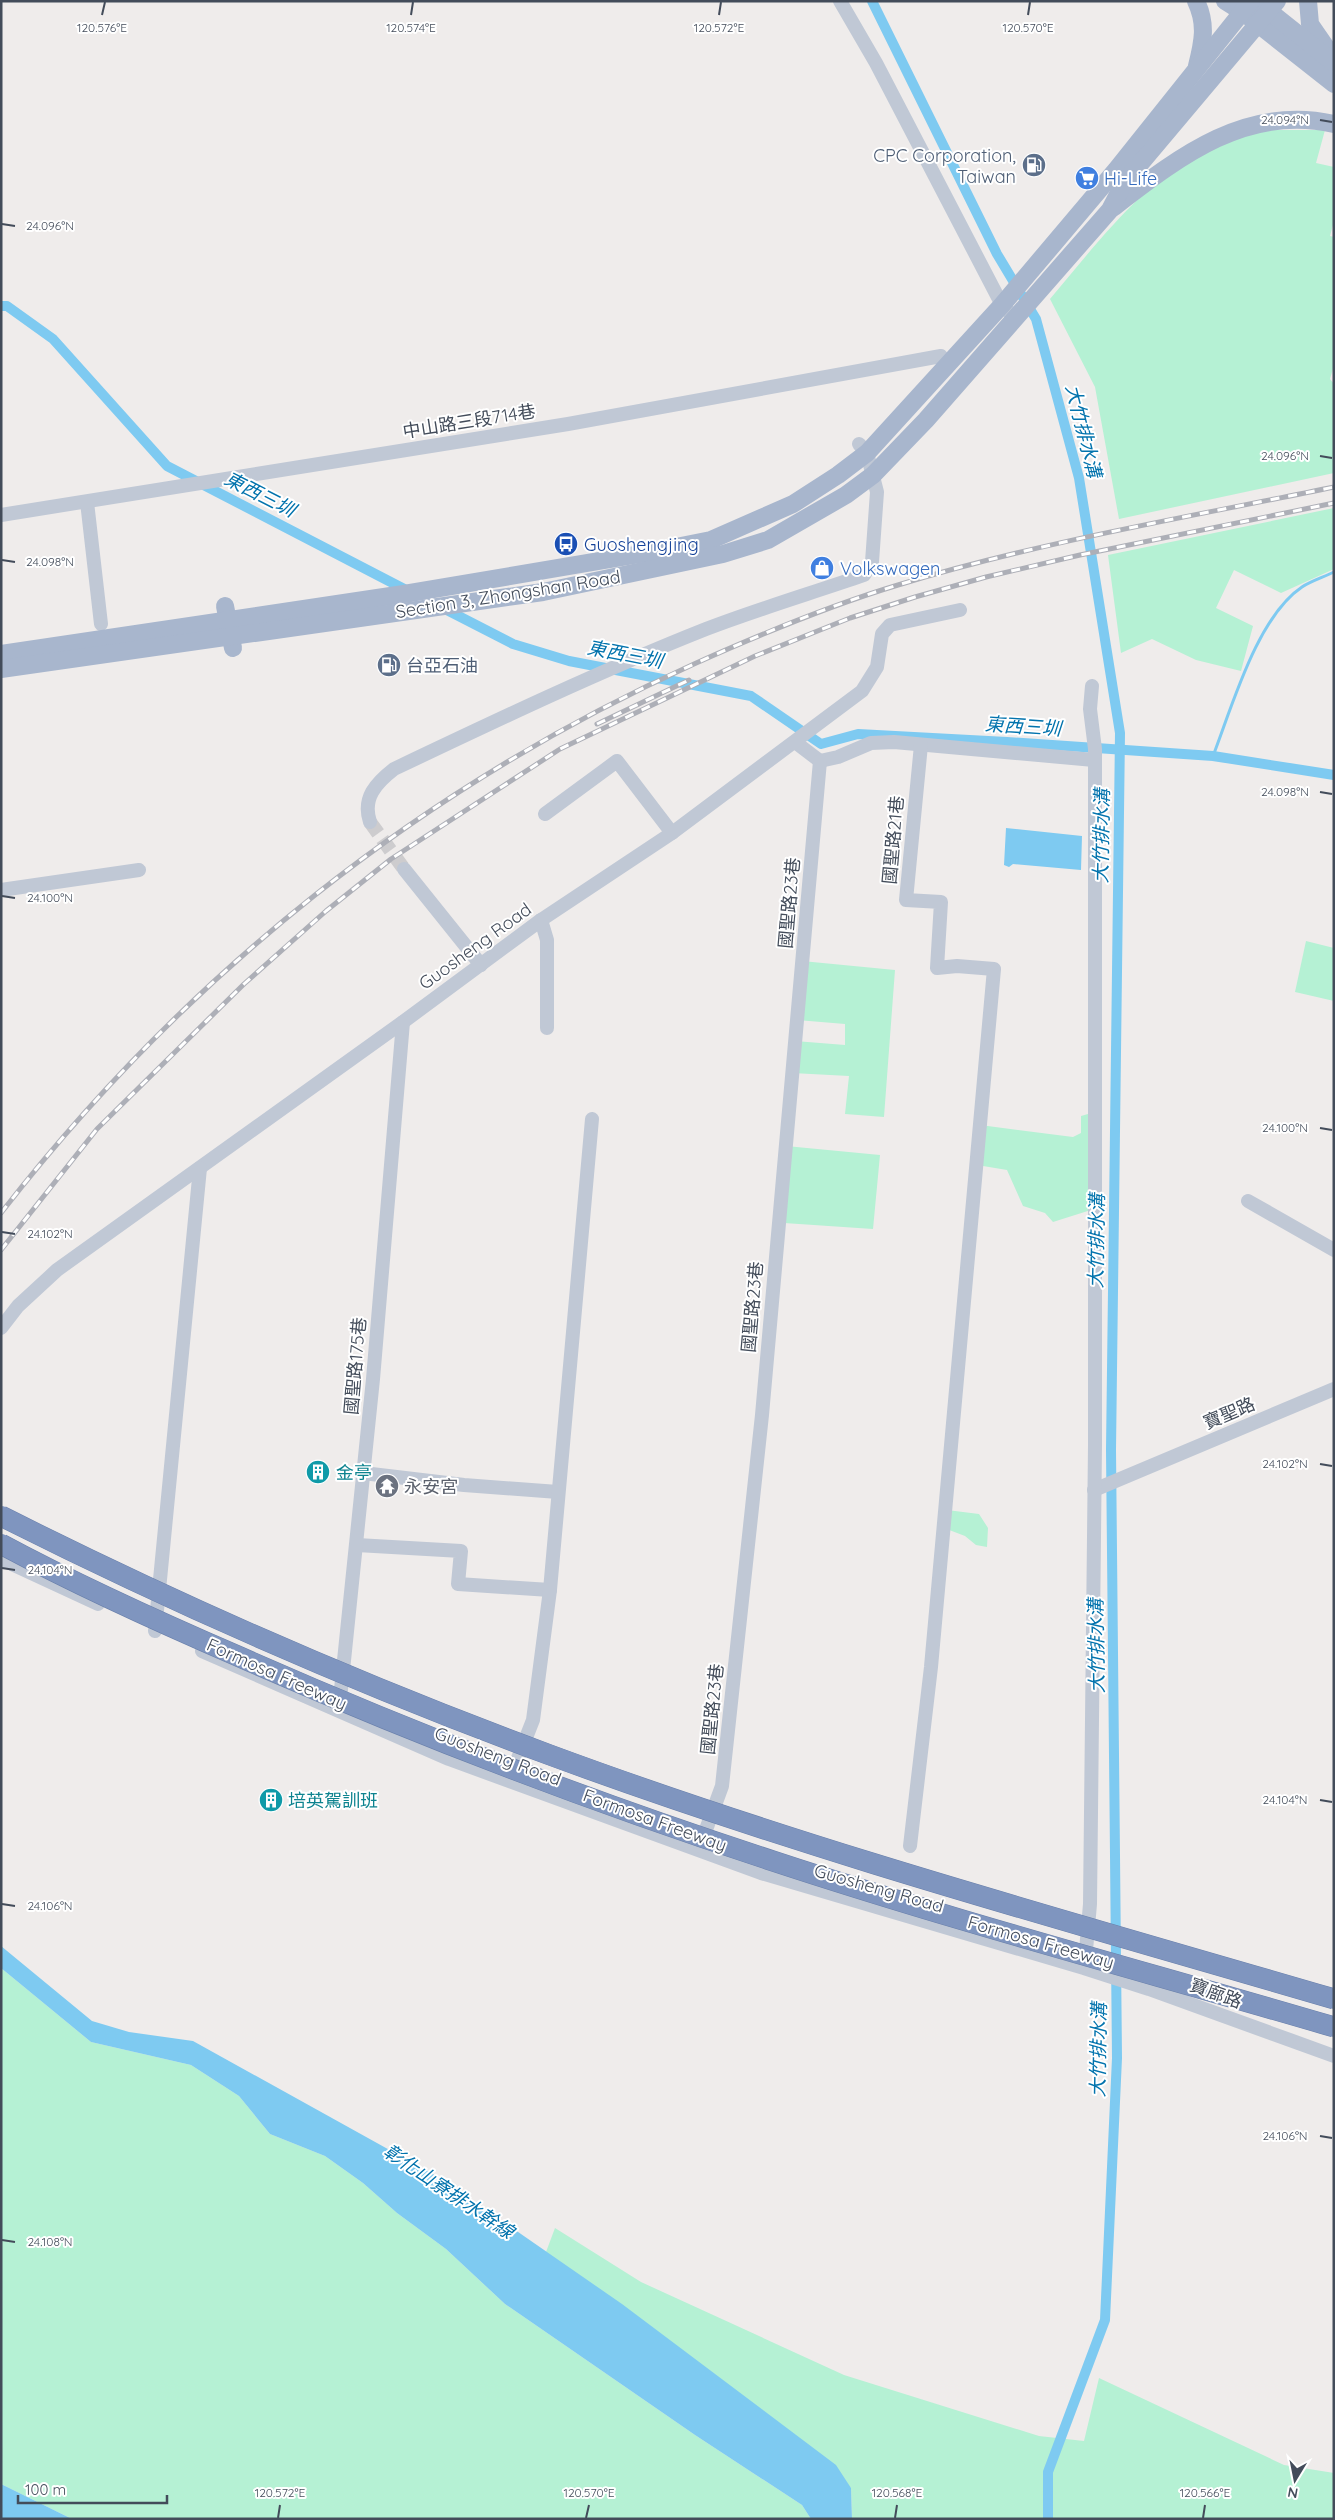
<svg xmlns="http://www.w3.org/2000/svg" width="1335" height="2520" font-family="Quicksand,'Noto Sans TC',sans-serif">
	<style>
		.green { fill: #b5f1d4 }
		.water { fill: #7ecaf1 }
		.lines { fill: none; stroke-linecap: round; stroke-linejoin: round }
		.stream { stroke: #7ecaf1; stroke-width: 3 }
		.canal { stroke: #7ecaf1; stroke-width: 10 }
		.minor-tunnel { stroke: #cdccce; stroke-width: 14; stroke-dasharray: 14 7; stroke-linecap: butt }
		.minor { stroke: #c0c8d5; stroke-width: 14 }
		.major { stroke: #a8b6cd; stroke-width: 18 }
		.rail-casing { stroke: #adafb7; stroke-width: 5 }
		.rail { stroke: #fff; stroke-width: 3; stroke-dasharray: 9; stroke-linecap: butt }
		.highway-bridge-casing { stroke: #6a80ab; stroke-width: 21; stroke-linecap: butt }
		.highway-bridge { stroke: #7f95bf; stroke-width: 20 }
		.ticks { fill: none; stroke: #434c5a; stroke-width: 2 }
		.labels { text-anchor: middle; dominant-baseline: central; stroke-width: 4; stroke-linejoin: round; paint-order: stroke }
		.service-label { font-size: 18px; fill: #4e5e75; stroke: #fff; text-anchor: end }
		.shop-label { font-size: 18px; fill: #366cbe; stroke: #fff; text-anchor: start }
		.street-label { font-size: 18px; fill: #434c5a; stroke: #fff }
		.transit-label { font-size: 18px; fill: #164399; stroke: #fff; text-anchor: start }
		.culture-label { font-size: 18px; fill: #0d838f; stroke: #fff; text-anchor: start }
		.worship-label { font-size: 18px; fill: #5b616d; stroke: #fff; text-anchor: start }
		.water-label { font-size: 19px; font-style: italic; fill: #0273ad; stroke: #fff }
		.ticks-label { font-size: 12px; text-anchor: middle; fill: #434c5a; stroke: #fff; stroke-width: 4; stroke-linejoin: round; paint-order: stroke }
	</style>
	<rect width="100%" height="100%" fill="#efeceb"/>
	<g class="green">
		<path d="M 1264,130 L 1325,130 L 1316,163 L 1334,167 L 1334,221 L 1330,236 L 1334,237 L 1334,365 L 1330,379 L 1334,384 L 1334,473 L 1119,519 L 1095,387 L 1050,299 C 1098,242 1143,182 1209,146 C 1225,137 1247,135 1264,130 Z"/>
		<polygon points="1334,508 1334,569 1281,593 1234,570 1216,608 1253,626 1241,671 1196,660 1152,639 1121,653 1108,555"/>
		<polygon points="1306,941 1334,948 1334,1001 1295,992"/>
		<polygon points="802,961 895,970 884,1117 845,1114 849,1076 792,1073 795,1041 845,1045 845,1024 797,1020"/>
		<polygon points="1088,1114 1094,1209 1053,1222 1045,1213 1023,1206 1007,1170 977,1165 980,1125 1073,1137 1081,1133 1081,1116"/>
		<polygon points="786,1146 880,1155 873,1229 784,1223"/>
		<polygon points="947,1510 979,1514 988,1528 987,1547 976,1545 965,1536 944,1528"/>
		<polygon points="1,1968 91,2042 191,2065 239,2096 270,2134 325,2156 363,2183 397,2213 446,2249 505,2304 695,2435 802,2505 811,2519 72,2519 1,2484"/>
		<polygon points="555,2228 641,2282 844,2375 1039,2436 1084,2441 1099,2378 1284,2465 1334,2473 1334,2519 852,2519 851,2488 546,2252"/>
	</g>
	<g class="water">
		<polygon points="1006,828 1082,836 1081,870 1013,864 1009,867 1004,865"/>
		<polygon points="1,1946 92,2021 129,2032 193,2041 440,2178 622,2304 836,2465 851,2488 852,2519 811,2519 802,2505 695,2435 505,2304 446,2249 397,2213 363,2183 325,2156 270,2134 239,2096 191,2065 91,2042 1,1968"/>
		<polygon points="1,2484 72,2519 1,2519"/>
	</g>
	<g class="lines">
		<path class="stream" d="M 1213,756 C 1232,707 1257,617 1302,587 C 1311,581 1324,577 1334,572"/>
		<g class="canal">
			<polyline points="872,1 997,254 1036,319 1079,478 1120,733 1111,1450 1117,2058 1105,2320 1048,2472 1048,2519"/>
			<polyline points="1,306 7,306 53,339 167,466 410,592"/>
			<polyline points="441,607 513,644 569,661 751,696 821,744 858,734 1007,742 1213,756 1334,775"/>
		</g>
		<polyline class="minor-tunnel" points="370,822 404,869"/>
		<g class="minor">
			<polyline points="840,1 876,63 1002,305 1014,317"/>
			<polyline points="87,502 101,624"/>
			<polyline points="1,515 568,424 941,356"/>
			<polyline points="795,742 820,761 838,757 871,743 894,742 1094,760"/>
			<polyline points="545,814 617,761 672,833"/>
			<path d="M 370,822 C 362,798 376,783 394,769 C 497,720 600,671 706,629 C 758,609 812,593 864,575 L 872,562 L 877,492 L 867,453 L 859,444"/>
			<polyline points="404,869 481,965"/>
			<polyline points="1,890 139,870"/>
			<polyline points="541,920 547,940 547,1028"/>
			<polyline points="1248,1201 1334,1250"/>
			<polyline points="1,1328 18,1306 57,1270 403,1022 541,920 672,833 862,691 877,667 882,634 890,625 960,610"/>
			<polyline points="363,1473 464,1485 558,1492"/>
			<polyline points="1094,1490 1334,1389"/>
			<polyline points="357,1545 461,1551 458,1584 550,1590"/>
			<polyline points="1,1559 98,1604"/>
			<polyline points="155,1631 200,1168"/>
			<polyline points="202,1651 449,1759 761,1873 1084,1968 1149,1989 1334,2056"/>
			<polyline points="339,1709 373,1379 403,1022"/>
			<polyline points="511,1776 533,1720 550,1590 592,1119"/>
			<polyline points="700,1846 722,1786 762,1415 820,761"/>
			<polyline points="910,1846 931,1667 994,969 957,966 937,968 941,902 906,900 921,745"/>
			<polyline points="1085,1962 1090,1904 1095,1445 1095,749 1090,709 1092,686"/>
		</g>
		<g class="major">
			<path d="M 1196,1 C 1207,24 1203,42 1197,66"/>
			<polyline points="1225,1 1244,13 1334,84"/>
			<polyline points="1308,1 1310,24 1330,53"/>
			<polyline points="1260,4 1334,63"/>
			<path d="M 1114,207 C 1179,157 1246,104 1334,124"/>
			<polyline points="225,606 233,648"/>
			<polyline points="1,654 404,594 646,553 711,540 793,504 838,475 867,453 1002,305 1116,170 1251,1"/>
			<polyline points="1,669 543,592 723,554 768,540 846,495 873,475 926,420 1110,210 1124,183 1277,1"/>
		</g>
		<g class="rail-casing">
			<g id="rail">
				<polyline points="597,724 689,680"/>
				<path d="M 1,1213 C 186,975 420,788 694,664 C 761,634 828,606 898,585 C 1039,542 1189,517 1334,487"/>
				<polyline points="1,1250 97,1129 244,984 326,911 391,859 560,749 755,656 850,618 915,597 986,577 1080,555 1334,503"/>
			</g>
		</g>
		<use href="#rail" class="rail"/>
		<g class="highway-bridge-casing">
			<g id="highway-bridge">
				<path d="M 1,1516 C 180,1606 363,1686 550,1755 C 807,1850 1071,1922 1334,1999"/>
				<path d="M 1,1544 C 79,1586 159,1622 240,1657 C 414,1734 592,1802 773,1861 C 958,1922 1147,1972 1334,2027"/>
			</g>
		</g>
		<use href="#highway-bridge" class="highway-bridge"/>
	</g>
	<path class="ticks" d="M 102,15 L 105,2M 411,15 L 413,2M 719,15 L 721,2M 1028,15 L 1030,2M 1320,120 L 1332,122M 2,224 L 15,226M 1320,456 L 1332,458M 2,560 L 15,562M 1320,792 L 1332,794M 2,896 L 15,898M 1320,1128 L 1332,1130M 2,1232 L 15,1234M 1320,1464 L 1332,1466M 2,1568 L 15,1570M 1320,1800 L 1332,1802M 2,1904 L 15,1906M 1320,2136 L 1332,2138M 2,2240 L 15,2242M 278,2518 L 280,2505M 586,2518 L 589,2505M 895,2518 L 897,2505M 1203,2518 L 1205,2505"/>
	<defs>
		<g id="fuel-disc" transform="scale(1.25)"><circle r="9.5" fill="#5c6f8a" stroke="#fff"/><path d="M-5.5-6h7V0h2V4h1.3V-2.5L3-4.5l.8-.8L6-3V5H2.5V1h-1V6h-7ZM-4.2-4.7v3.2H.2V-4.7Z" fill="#fff"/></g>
		<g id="supermarket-disc" transform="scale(1.25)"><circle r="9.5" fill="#3f7fe0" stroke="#fff"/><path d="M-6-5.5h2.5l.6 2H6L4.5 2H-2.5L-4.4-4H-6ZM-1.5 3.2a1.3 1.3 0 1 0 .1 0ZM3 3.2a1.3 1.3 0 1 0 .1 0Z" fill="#fff"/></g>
		<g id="bus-disc" transform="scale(1.25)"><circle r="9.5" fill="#1a4fb4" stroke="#fff"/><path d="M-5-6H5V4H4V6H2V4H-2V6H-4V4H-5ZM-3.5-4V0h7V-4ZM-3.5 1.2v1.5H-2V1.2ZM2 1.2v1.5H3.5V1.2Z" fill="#fff"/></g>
		<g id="shop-disc" transform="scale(1.25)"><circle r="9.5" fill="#3f7fe0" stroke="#fff"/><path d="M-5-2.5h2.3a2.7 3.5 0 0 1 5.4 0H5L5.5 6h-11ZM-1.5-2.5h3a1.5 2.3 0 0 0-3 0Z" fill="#fff"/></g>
		<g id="building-disc" transform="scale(1.25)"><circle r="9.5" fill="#0f9aa8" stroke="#fff"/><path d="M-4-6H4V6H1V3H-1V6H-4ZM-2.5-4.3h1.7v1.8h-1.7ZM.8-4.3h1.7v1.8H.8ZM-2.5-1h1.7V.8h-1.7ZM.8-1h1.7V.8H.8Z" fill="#fff"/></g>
		<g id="temple-disc" transform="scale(1.25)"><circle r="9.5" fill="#6b7280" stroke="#fff"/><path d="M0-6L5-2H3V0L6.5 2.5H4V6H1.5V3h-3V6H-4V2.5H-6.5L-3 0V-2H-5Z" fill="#fff"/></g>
	</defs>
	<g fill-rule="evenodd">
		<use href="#fuel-disc" x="1034" y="165"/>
		<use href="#supermarket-disc" x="1087" y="178"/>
		<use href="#bus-disc" x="566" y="544"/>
		<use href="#shop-disc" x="822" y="568"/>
		<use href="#fuel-disc" x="389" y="665"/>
		<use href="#building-disc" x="318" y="1472"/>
		<use href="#temple-disc" x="387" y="1486"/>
		<use href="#building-disc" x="271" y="1800"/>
	</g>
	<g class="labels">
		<g class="service-label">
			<text x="1016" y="155">CPC Corporation,<tspan x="1016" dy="21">Taiwan</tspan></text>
			<text x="406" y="665" text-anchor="start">台亞石油</text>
		</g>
		<g class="shop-label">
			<text x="1104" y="178">Hi-Life</text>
			<text x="840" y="568">Volkswagen</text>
		</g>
		<g class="street-label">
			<text transform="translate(469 421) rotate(-9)">中山路三段714巷</text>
			<text transform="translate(508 594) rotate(-9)">Section 3, Zhongshan Road</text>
			<text transform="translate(893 840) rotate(-85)">國聖路21巷</text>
			<text transform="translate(789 903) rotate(-85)">國聖路23巷</text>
			<text transform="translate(475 946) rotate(-36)">Guosheng Road</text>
			<text transform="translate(752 1307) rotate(-85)">國聖路23巷</text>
			<text transform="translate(355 1366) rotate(-85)">國聖路175巷</text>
			<text transform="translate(1229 1413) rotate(-23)">寶聖路</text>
			<text transform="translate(277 1674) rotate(24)">Formosa Freeway</text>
			<text transform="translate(712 1709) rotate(-84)">國聖路23巷</text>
			<text transform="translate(498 1756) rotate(21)">Guosheng Road</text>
			<text transform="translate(655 1820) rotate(20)">Formosa Freeway</text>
			<text transform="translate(879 1888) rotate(16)">Guosheng Road</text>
			<text transform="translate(1041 1942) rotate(16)">Formosa Freeway</text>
			<text transform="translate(1216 1993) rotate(20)">寶廍路</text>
		</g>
		<g class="transit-label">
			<text x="584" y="544">Guoshengjing</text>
		</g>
		<g class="culture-label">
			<text x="336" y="1472">金亭</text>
			<text x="288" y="1800">培英駕訓班</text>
		</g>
		<g class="worship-label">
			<text x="404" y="1486">永安宮</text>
		</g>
		<g class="water-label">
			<text transform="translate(1084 431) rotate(76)">大竹排水溝</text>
			<text transform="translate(260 494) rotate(27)">東西三圳</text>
			<text transform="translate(625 654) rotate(11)">東西三圳</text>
			<text transform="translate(1023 726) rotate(4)">東西三圳</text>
			<text transform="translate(1101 836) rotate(-89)">大竹排水溝</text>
			<text transform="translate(1096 1241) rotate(-89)">大竹排水溝</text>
			<text transform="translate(1096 1646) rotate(-91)">大竹排水溝</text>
			<text transform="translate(1098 2050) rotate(-89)">大竹排水溝</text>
			<text transform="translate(449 2191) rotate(34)">彰化山寮排水幹線</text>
		</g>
	</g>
	<g class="ticks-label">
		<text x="102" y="32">120.576°E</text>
		<text x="411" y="32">120.574°E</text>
		<text x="719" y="32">120.572°E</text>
		<text x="1028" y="32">120.570°E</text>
		<text x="1285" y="124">24.094°N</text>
		<text x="50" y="230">24.096°N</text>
		<text x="1285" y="460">24.096°N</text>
		<text x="50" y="566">24.098°N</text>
		<text x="1285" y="796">24.098°N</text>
		<text x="50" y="902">24.100°N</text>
		<text x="1285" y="1132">24.100°N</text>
		<text x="50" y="1238">24.102°N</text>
		<text x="1285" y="1468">24.102°N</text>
		<text x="50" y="1574">24.104°N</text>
		<text x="1285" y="1804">24.104°N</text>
		<text x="50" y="1910">24.106°N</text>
		<text x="1285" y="2140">24.106°N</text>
		<text x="50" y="2246">24.108°N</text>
		<text x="280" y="2497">120.572°E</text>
		<text x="589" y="2497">120.570°E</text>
		<text x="897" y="2497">120.568°E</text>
		<text x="1205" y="2497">120.566°E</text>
	</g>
	<rect width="1335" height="2520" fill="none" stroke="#434c5a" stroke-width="5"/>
	<g transform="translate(1295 2480) rotate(190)" stroke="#ffffff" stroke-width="4" paint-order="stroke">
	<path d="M0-4L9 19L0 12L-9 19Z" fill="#434c5a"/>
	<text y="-8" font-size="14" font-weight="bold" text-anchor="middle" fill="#434c5a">N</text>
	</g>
	<path d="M18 2495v8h149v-8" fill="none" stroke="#434c5a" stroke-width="2.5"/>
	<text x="25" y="2495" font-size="15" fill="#434c5a" stroke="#ffffff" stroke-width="4" paint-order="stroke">100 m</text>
</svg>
